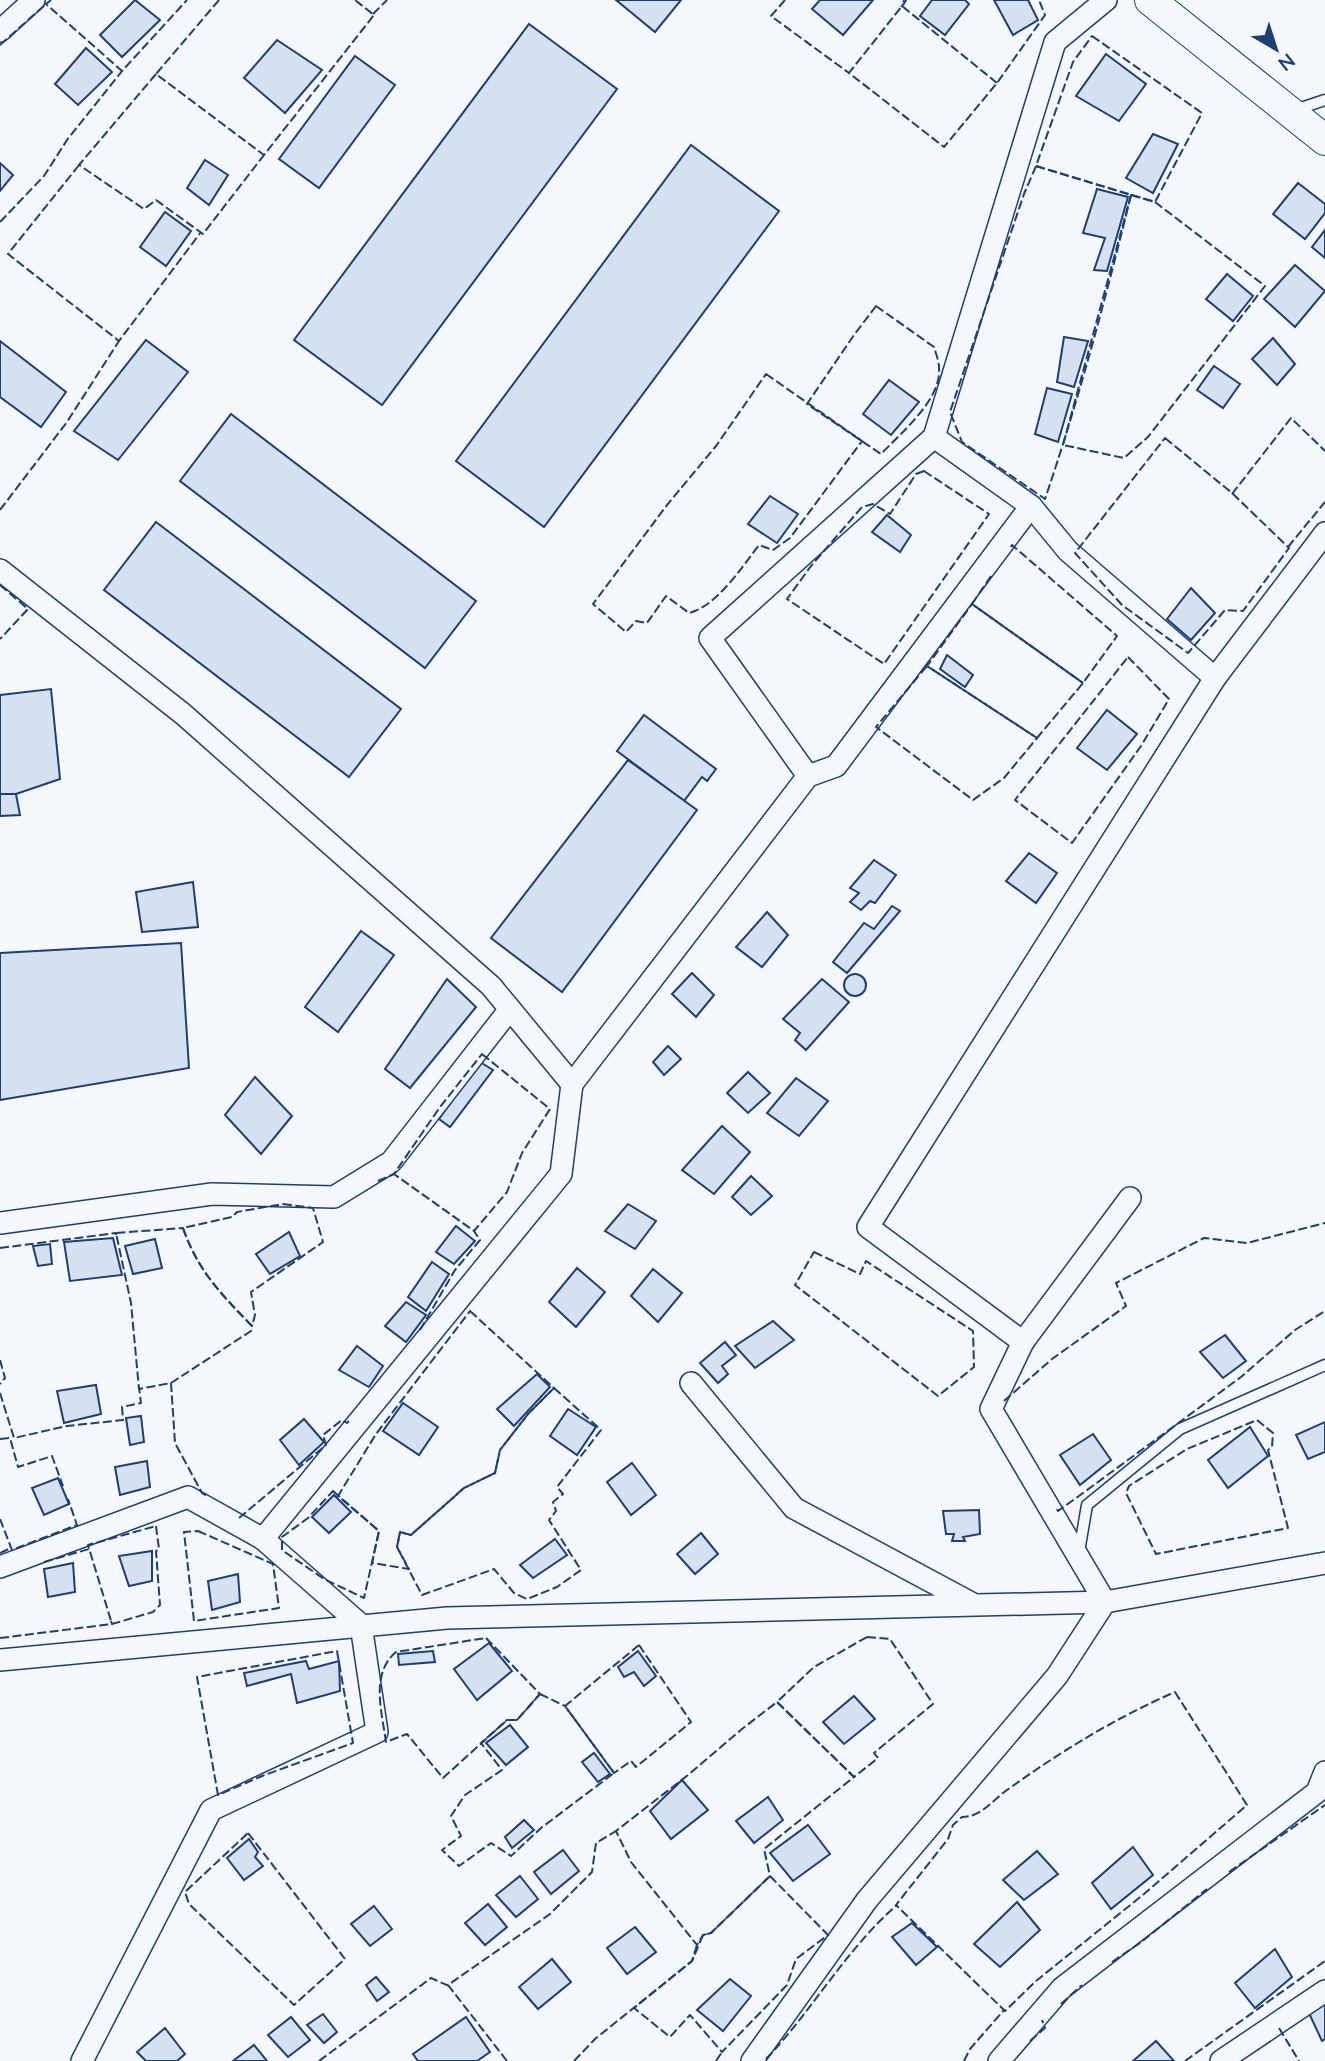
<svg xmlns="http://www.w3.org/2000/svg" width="1325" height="2061" font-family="Lato,sans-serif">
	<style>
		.building { fill: #d5e0f0; stroke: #1d3f73; stroke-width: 2 }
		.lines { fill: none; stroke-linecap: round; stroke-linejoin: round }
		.lane-casing { stroke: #1d3f73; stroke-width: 13 }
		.street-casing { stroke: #1d3f73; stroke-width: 24 }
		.secondary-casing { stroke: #1d3f73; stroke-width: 32 }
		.lane { stroke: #f4f7fb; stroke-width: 10 }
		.street { stroke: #f4f7fb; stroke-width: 21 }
		.secondary { stroke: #f4f7fb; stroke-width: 30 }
		.fence { stroke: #1d3f73; stroke-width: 2; stroke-dasharray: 9 3.5; stroke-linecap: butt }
	</style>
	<rect width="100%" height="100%" fill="#f4f7fb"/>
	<g class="building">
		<polygon points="135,0 160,20 122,57 100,35"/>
		<polygon points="616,0 681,0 655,32"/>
		<polygon points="820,0 873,0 843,35 812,9"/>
		<polygon points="932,0 965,0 969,4 945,35 920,16"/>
		<polygon points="994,0 1028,0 1038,20 1013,35"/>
		<polygon points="529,24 617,89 382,405 294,340"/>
		<polygon points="277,40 322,70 285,113 244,78"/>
		<polygon points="86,48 112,72 78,105 55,84"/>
		<polygon points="1106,54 1146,84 1119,121 1076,96"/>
		<polygon points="355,56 395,85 319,188 279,159"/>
		<polygon points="1153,134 1178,144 1153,193 1126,178"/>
		<polygon points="691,145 779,211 544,527 456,461"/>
		<polygon points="205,160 228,175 209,205 187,188"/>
		<polygon points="0,163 13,175 0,191"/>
		<polygon points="1298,183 1325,204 1325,213 1305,239 1273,214"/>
		<polygon points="1097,189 1128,197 1107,271 1094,270 1105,238 1083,233"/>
		<polygon points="165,212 191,231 166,266 140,247"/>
		<polygon points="1325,230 1325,258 1312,247"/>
		<polygon points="1295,265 1325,291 1295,327 1264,299"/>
		<polygon points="1227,274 1253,296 1233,321 1206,299"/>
		<polygon points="1064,337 1088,341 1074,387 1057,382"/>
		<polygon points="1273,338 1295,364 1277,385 1252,359"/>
		<polygon points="146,340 188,372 118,460 74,431"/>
		<polygon points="0,341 66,392 41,427 0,397"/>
		<polygon points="1214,366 1240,384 1223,408 1197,390"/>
		<polygon points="889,380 919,402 891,435 863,414"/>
		<polygon points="1047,388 1072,394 1058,442 1035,434"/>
		<polygon points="231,414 476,601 425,668 180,481"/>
		<polygon points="770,496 798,514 777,543 748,524"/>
		<polygon points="887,515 911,535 900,552 872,532"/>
		<polygon points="156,522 401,709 349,777 104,590"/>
		<polygon points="1191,588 1215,613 1191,640 1167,619"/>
		<polygon points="947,655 973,675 965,687 940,669"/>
		<polygon points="51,689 60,779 16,794 0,794 0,695"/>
		<polygon points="1107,710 1137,734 1107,770 1077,748"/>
		<polygon points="644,715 716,769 707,781 702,777 684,801 617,751"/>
		<polygon points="628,760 697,810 562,992 491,938"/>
		<polygon points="0,794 16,794 20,815 0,816"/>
		<polygon points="1029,853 1057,873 1036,903 1006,881"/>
		<polygon points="874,860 896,875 875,903 870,901 861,910 850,902 859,893 850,888"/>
		<polygon points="193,882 198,927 142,932 136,892"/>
		<polygon points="892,906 900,911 847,973 833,962 864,923 874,929"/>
		<polygon points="767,912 788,935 762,967 736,947"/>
		<polygon points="361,931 394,955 338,1032 305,1007"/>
		<polygon points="181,943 189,1068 0,1100 0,953"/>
		<polygon points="692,973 714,995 696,1017 672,994"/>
		<circle cx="855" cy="985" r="11"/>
		<polygon points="447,979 476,1007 410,1088 385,1069"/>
		<polygon points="822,979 849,1002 806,1050 795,1040 800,1033 783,1019"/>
		<polygon points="668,1046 681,1059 664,1075 653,1062"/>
		<polygon points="480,1062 493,1070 450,1127 439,1119"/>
		<polygon points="748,1072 770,1093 748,1113 727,1093"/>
		<polygon points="255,1077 292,1116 261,1154 225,1115"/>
		<polygon points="796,1078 828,1101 799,1136 767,1113"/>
		<polygon points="722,1126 750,1152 714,1194 682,1170"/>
		<polygon points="751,1176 772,1196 751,1215 732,1197"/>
		<polygon points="628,1204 656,1221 635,1249 605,1231"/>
		<polygon points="456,1226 475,1241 454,1264 436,1252"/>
		<polygon points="289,1232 300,1256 270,1274 256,1254"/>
		<polygon points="113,1238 122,1275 70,1281 64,1242"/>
		<polygon points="155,1239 162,1268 133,1274 125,1246"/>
		<polygon points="50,1244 52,1264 38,1266 33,1246"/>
		<polygon points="432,1262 449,1274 426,1311 408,1297"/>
		<polygon points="577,1268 605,1292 576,1327 549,1302"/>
		<polygon points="653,1269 682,1293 658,1322 631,1296"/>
		<polygon points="406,1302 426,1315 406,1342 385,1326"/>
		<polygon points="773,1321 794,1340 755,1368 735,1346"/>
		<polygon points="1225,1335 1246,1361 1223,1378 1200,1352"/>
		<polygon points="725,1342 736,1355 722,1366 728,1374 718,1383 700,1363"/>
		<polygon points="357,1346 383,1366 369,1387 339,1370"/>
		<polygon points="537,1374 550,1387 514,1426 497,1409"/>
		<polygon points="96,1385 101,1414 64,1423 57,1391"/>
		<polygon points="403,1403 438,1427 419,1455 383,1431"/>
		<polygon points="568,1409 596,1427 577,1455 550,1436"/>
		<polygon points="141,1416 144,1442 130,1445 126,1418"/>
		<polygon points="304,1419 324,1442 299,1465 280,1440"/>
		<polygon points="1325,1422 1325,1452 1308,1459 1296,1435"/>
		<polygon points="1250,1427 1268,1456 1228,1488 1208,1460"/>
		<polygon points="1093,1434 1111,1460 1080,1485 1060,1455"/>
		<polygon points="147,1461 150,1487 120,1495 115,1467"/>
		<polygon points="632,1463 656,1495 631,1515 607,1482"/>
		<polygon points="58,1478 69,1504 44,1515 32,1488"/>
		<polygon points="334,1495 351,1512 329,1533 312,1517"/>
		<polygon points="979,1510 980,1534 963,1537 965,1541 952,1541 954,1534 946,1534 943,1511"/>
		<polygon points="701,1533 718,1554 695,1574 677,1554"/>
		<polygon points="555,1539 567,1555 533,1578 520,1565"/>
		<polygon points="152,1551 152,1581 129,1586 119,1556"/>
		<polygon points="73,1563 75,1592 48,1597 44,1569"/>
		<polygon points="238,1574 240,1602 212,1610 208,1581"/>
		<polygon points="489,1643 512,1671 477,1700 454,1669"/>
		<polygon points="433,1651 435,1662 399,1665 398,1654"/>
		<polygon points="638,1651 656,1676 644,1686 634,1672 624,1677 618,1667"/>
		<polygon points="306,1661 309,1669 339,1661 340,1691 297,1703 291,1674 247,1686 244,1673"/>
		<polygon points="854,1696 875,1719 844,1744 823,1722"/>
		<polygon points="510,1725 528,1747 506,1765 486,1743"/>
		<polygon points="594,1753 610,1774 598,1782 582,1762"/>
		<polygon points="682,1780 708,1810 671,1839 650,1811"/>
		<polygon points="768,1797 783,1820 754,1843 736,1821"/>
		<polygon points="524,1820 534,1830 512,1848 505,1837"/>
		<polygon points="808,1825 830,1854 793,1881 770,1853"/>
		<polygon points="249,1839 258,1852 255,1857 263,1866 244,1880 227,1858"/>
		<polygon points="1133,1847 1153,1875 1111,1909 1092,1883"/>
		<polygon points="563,1850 579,1871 551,1894 534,1872"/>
		<polygon points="1037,1851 1058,1874 1024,1900 1003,1880"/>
		<polygon points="520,1876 538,1899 516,1917 496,1895"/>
		<polygon points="1017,1902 1040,1930 1000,1967 974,1944"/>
		<polygon points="488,1904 507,1927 485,1945 465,1923"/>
		<polygon points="374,1906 392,1929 370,1946 351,1924"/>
		<polygon points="912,1923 937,1947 916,1965 892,1937"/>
		<polygon points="635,1927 656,1952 627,1974 607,1948"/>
		<polygon points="1275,1949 1292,1977 1255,2008 1235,1983"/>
		<polygon points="552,1959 571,1982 538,2009 519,1987"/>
		<polygon points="376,1977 389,1992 377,2001 366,1985"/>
		<polygon points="730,1979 751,1996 723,2031 697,2010"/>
		<polygon points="1325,2000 1325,2039 1322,2041 1308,2011"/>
		<polygon points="323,2014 337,2032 324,2043 307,2025"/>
		<polygon points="291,2017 310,2040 288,2057 268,2035"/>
		<polygon points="466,2017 490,2052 477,2061 418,2061 413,2054"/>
		<polygon points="165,2028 185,2054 177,2061 146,2061 137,2052"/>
		<polygon points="1156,2041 1174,2061 1133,2061"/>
		<polygon points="254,2045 267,2061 233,2061"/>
	</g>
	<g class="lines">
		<g class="lane-casing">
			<g id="lane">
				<polyline points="1295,110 1325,100"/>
				<polyline points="1079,1552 1087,1505 1180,1429 1325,1365"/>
			</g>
		</g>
		<g class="street-casing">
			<g id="street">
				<polyline points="0,31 34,0"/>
				<polyline points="934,437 1031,506 1068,551 1215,678"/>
				<polyline points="0,570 183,714 491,986 572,1084"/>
				<polyline points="808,776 710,638 934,437 1055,42 1106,0"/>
				<polyline points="0,1223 212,1194 334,1197 391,1162 510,1009"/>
				<polyline points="1023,1342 1130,1198"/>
				<polyline points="691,1383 794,1508 973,1604"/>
				<polyline points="263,1539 561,1174 572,1084 808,776 836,766 1031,506"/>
				<polyline points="0,1567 188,1497 263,1539 361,1625 377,1732 211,1810 82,2061"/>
				<polyline points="0,1660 447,1618 1105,1602 1325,1563"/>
				<polyline points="752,2061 867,1900 1057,1676 1105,1602 991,1409 1023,1342 868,1227 1215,678 1325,533"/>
				<polyline points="999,2061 1062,1988 1317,1792 1325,1772"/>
				<polyline points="1221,2061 1325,1991"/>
			</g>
		</g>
		<g class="secondary-casing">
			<polyline id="secondary" points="1150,0 1325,140"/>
		</g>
		<use href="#lane" class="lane"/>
		<use href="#street" class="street"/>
		<use href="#secondary" class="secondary"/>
		<g class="fence">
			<polyline points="51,0 46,4 122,71 187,0"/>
			<polyline points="219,0 156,74 264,155 374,15 355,0"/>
			<polyline points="785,0 771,16 849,73"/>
			<polyline points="901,7 905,2 902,0 905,2 906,0 902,7"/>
			<polyline points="373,14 387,0"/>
			<polygon points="1092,36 1202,113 1155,202 1036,166 1073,62"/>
			<polyline points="0,45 46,4"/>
			<polyline points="156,74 79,165 144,209 156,200 203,234 264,155"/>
			<polyline points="997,83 902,6 849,73 944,147 997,83 1045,15 1039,0"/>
			<polyline points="79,165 8,254 119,341 201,232"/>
			<path d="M 1036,166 L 1131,195 C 1106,297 1079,399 1045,499 L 962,442 L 950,412 L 1024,194 Z"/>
			<polygon points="1131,195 1155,202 1265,286 1148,437 1124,458 1063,445"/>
			<polyline points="0,222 44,176 67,140 122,71"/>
			<path d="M 876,306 L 934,347 C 936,354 939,361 939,368 C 942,399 901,433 881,454 L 807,404 L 854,335 Z"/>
			<path d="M 766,374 L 862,441 L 790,538 L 773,550 L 759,545 C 742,567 717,606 689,613 L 666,596 L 647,623 L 636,621 L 626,632 L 593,604 L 667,505 L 716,446 Z"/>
			<polygon points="1165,438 1232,493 1289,548 1243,611 1225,610 1188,653 1122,605 1075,553"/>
			<polygon points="924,471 989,514 884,664 787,599 811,566 862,507 873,504 890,514 916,474"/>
			<polyline points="1232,494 1291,418 1325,451"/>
			<polyline points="0,510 67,422 119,341"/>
			<polyline points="1011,547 1012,545 1117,636 1083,683 1037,738 927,666 972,604 1083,683"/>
			<polyline points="1288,547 1325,502"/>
			<polyline points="991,576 972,604 1083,683"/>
			<polyline points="0,585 28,609 0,639"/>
			<polygon points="1128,657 1169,699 1141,746 1072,843 1015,800"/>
			<polygon points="927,666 1037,738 1004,778 973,800 876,727"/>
			<polygon points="482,1054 550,1109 522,1153 507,1192 474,1231 394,1174 440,1107"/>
			<polyline points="378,1181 394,1174"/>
			<path d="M 283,1204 L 313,1208 L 323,1242 L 251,1292 L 255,1315 L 252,1326 C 221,1294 198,1271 183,1228 L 232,1217 L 237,1212 Z"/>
			<path d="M 183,1228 C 198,1271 221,1294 252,1326 L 251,1331 L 171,1383 L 139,1389 L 131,1303 L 116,1233 Z"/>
			<polyline points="0,1248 116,1233 116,1235"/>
			<polygon points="814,1252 860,1274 866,1261 973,1331 974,1367 938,1396 795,1285"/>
			<polygon points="470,1311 554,1388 528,1414 500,1450 495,1473 464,1488 411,1535 400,1532 397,1547 409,1569 372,1563 379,1531 338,1496 376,1434"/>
			<polyline points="420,1330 455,1270 480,1240 474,1231"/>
			<polyline points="0,1360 5,1378 0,1384"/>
			<polyline points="171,1383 175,1443 202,1493 207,1496"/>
			<polygon points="554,1388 601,1430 557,1487 563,1494 553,1502 556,1511 549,1520 581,1570 557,1587 527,1599 514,1593 494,1569 422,1595 397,1547 400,1532 411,1535 464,1488 495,1473 500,1450 528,1414"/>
			<polyline points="0,1393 14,1438 67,1426 123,1420 122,1407 141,1403 139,1387"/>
			<polyline points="1004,1401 1052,1359 1126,1306 1116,1283 1204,1238 1247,1243 1325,1223"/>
			<polygon points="1257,1420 1273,1433 1272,1447 1268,1450 1288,1528 1156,1554 1126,1493 1129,1486 1187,1449"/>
			<polyline points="0,1439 10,1438 18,1467 52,1456 63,1486"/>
			<polygon points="333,1491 379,1531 364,1598 324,1579 282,1550 282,1537 308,1518"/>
			<polyline points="1057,1509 1058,1511 1083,1493 1241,1377 1295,1330 1325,1311"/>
			<polyline points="239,1518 326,1445 323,1435 342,1420 347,1423 349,1421"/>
			<polyline points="0,1519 12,1550 77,1525 68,1499"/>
			<polygon points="156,1526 159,1549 156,1551 160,1605 153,1612 112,1624 88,1545"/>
			<polygon points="198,1531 273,1564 279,1608 194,1621 184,1532"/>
			<polyline points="0,1553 11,1548"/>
			<polyline points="44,1562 89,1549 90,1551"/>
			<polygon points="867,1637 890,1639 933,1704 874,1753 878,1758 854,1777 777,1702 814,1667"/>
			<polyline points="0,1638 112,1624 111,1621"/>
			<path d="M 486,1638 L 540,1694 L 517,1720 L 507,1720 L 443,1778 L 407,1734 L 386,1742 C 382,1712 370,1674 396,1652 Z"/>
			<polygon points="639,1645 691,1722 636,1767 631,1761 614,1773 565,1706"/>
			<polygon points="337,1651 353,1743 262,1776 218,1795 197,1677"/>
			<path d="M 1175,1692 L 1247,1805 L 1144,1894 L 1036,1981 L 1005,2011 L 896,1905 L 948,1839 L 953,1825 L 962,1817 C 981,1817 992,1801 1007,1790 C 1060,1752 1115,1718 1175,1692 Z"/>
			<polygon points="540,1694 565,1706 614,1773 541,1828 511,1856 491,1843 459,1866 442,1850 461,1836 451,1816 465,1795 502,1770 481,1743 507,1720 517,1720"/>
			<polygon points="777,1702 854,1777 764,1849 770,1876 711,1933 703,1935 697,1945 631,1862 616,1831 688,1775 742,1729"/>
			<polygon points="248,1833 345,1959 294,2005 189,1904 185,1892"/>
			<polyline points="1229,1872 1325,1805"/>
			<polygon points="770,1876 828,1935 796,1959 787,1985 722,2052 690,2015 670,2037 634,2008 692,1961 703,1935 711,1933"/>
			<polyline points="1112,1962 1140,1943 1207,1889"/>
			<polyline points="1061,2004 1082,1985"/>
			<polyline points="1279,2028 1299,2061"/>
			<polyline points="1030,2041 1045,2028 1042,2020"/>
			<path d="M 766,2059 C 812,2011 847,1948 897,1905"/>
			<polyline points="319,2061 431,1978 449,1986"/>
			<polyline points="507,2061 448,1985 550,1914 592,1872 596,1843 616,1831"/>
			<polyline points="574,2061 595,2039 692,1961 697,1945"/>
			<polyline points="716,2061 722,2052"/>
			<polyline points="964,2061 970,2049 1004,2010"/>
			<polyline points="1185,2061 1325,1961"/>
		</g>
	</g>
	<g transform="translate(1276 49) rotate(141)" stroke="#f4f7fb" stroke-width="5" paint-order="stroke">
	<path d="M0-5L12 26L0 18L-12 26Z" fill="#1d3f73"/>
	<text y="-10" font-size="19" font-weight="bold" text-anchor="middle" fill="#1d3f73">N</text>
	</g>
</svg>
